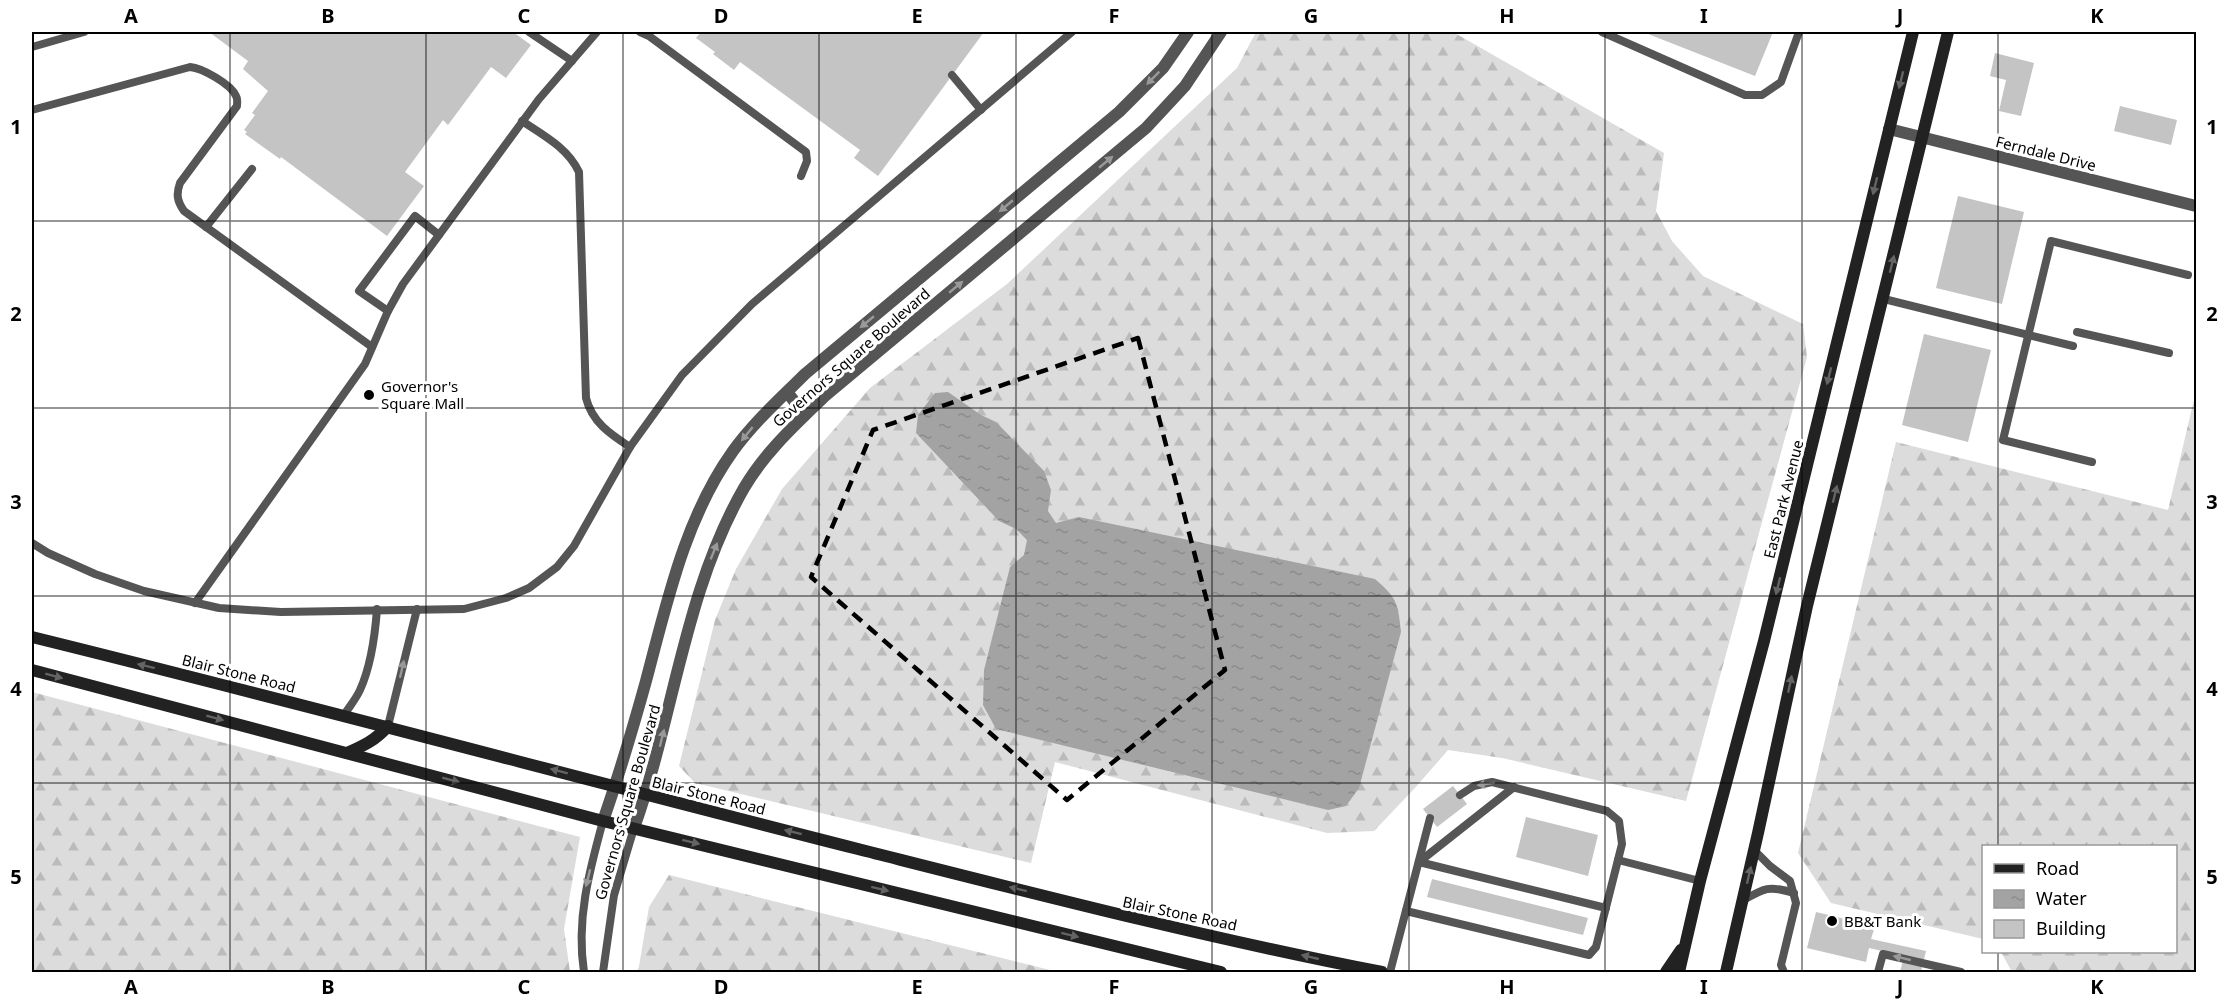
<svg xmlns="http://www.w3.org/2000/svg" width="2228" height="1004" font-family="'Noto Sans',sans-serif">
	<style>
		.forest { fill: url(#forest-firs) }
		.water { fill: url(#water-ripples) }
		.building { fill: #c4c4c4 }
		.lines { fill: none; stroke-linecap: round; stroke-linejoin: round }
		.service { stroke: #555; stroke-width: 8 }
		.minor { stroke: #555; stroke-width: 12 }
		.tertiary { stroke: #555; stroke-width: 12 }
		.secondary { stroke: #222; stroke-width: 12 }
		.oneway { fill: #999 }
		.oneway2 { fill: #646464 }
		.marked { fill: none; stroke: #000; stroke-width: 4.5; stroke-dasharray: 12 8; stroke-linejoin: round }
		.grid { fill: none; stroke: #000; stroke-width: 1.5; stroke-opacity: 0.55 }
		.poi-dot { fill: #000; stroke: #fff; stroke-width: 2 }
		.labels { text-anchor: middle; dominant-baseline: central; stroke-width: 6; stroke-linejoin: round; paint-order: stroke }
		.street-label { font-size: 15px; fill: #000; stroke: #fff }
		.poi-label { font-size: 15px; fill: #000; stroke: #fff; text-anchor: start }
		.neatline { fill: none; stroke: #000; stroke-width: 2 }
		.grid-label { font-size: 20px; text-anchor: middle; font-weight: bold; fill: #000 }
	</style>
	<defs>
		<pattern id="forest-firs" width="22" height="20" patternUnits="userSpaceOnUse" patternTransform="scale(1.5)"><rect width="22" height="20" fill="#dcdcdc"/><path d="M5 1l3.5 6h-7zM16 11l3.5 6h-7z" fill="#bbb"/></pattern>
		<pattern id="water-ripples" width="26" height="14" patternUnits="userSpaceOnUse" patternTransform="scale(1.5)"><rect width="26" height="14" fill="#a3a3a3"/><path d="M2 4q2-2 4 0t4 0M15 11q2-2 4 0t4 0" fill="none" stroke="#8b8b8b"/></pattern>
	</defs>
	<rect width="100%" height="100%" fill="#fff"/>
	<g class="forest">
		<polygon points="1256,32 1453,32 1664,153 1656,211 1672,241 1703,276 1803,324 1807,357 1686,801 1502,758 1448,750 1414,789 1374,831 1327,833 1055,762 1031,863 695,783 679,766 715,620 736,569 782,489 870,388 1007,284 1237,68"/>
		<polygon points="2196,391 2196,972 2012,972 2001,952 2176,952 2176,846 1984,846 1983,939 1831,903 1798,853 1896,442 2168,510"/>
		<polygon points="32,692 580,837 564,929 570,972 32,972"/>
		<polygon points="669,875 1058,972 638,972 649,907"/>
	</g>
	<path class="water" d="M 948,392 L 981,415 L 996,422 L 1044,471 L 1051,490 L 1048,511 L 1056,523 L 1079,517 L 1375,579 C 1397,598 1398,603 1401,632 L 1359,788 L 1346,806 L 1328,810 L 996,729 L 983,705 L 984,670 L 1010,567 L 1024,555 L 1027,540 L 1016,529 L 999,521 L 916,433 L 918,415 L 935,393 Z"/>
	<g class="building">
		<polygon points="209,32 513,32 531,45 506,78 491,67 448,125 443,120 405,172 424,186 387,236 281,157 280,159 245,134 247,132 244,130 255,115 252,113 268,91 243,69 248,61"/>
		<polygon points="701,32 984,32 878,176 854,158 860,150 740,62 734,70 713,54 715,52 696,38"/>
		<polygon points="1643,32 1773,32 1755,76"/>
		<polygon points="1995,53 2034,63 2021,116 1999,111 2006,80 1990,76"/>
		<polygon points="2120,106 2177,120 2171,145 2114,131"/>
		<polygon points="1958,196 2024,212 2002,304 1936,288"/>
		<polygon points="1924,334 1991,350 1968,442 1902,425"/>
		<polygon points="1453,786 1467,804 1437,827 1423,809"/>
		<polygon points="1526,817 1598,835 1588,876 1516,857"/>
		<polygon points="1432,879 1588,918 1583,935 1427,897"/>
		<polygon points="1816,912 1875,926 1871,939 1926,951 1921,972 1900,972 1904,956 1869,948 1866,962 1807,948"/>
	</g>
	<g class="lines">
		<g class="service">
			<polyline points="529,32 572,61"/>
			<polyline points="640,32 649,36 806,152 807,161 801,176"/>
			<polyline points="1602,32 1745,95 1762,95 1781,82 1799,32"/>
			<polyline points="32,47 84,32"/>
			<polyline points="952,75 981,110"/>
			<path d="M 32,110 L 190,67 C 202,68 231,84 236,96 C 238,99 237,102 237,106 L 180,183 C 176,194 177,201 184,211 L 372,347"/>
			<path d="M 522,121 C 543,135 568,148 579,172 L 586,398 C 592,422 610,434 630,447"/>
			<polyline points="206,227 252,169"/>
			<polyline points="1884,299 2073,346"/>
			<polyline points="388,311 359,291 415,216 439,235"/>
			<polyline points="2077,332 2169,353"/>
			<polyline points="2092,462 2003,440 2051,241 2188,275"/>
			<polyline points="32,543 48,553 95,574 144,591 219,608 281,612 464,609 506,598 529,588 557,567 574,546 630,447 682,375 752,304 1072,32"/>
			<polyline points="195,603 365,364 388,311 403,284 539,99 597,32"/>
			<path d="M 344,715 C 349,707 356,699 360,690 C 371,666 375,636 377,609"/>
			<polyline points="388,726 417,609"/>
			<polyline points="1754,850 1770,866 1790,881 1796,903 1781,965 1784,972"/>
			<polyline points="1618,860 1700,881"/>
			<polyline points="1419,862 1606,908"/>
			<polyline points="1419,862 1514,787"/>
			<path d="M 1742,901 C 1764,888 1769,885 1794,893"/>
			<polyline points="1406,911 1589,955 1596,947 1622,844 1619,821 1607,811 1492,782 1474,786 1460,795"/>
			<path d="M 584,972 C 576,920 589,872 603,821"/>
			<polyline points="603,972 614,895 634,828"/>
			<polyline points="1390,972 1430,818"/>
			<polyline points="1878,972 1883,954 1961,972"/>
		</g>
		<polyline class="minor" points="1889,129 2196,206"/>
		<g class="tertiary">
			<polyline points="787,392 805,415"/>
			<path d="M 603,821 C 619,775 633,728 646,681 C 667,602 685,518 733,451 C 754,422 780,399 805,374 L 1119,112 L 1163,68 L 1188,32"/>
			<path d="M 634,828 C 674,716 684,592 744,488 C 765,452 796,424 825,396 L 1146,128 L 1185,86 L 1221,32"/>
		</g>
		<g class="secondary">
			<path d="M 32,637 C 308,705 582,779 858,849 C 1032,893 1206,938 1382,972"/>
			<polyline points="32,670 603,821 1221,972"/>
			<path d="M 347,753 C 363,746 376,740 388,726"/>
			<polyline points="1666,972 1681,950"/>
			<polyline points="1679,972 1700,881 1764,641 1913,32"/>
			<polyline points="1726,972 1758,833 1807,606 1948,32"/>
		</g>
	</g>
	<defs><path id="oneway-solid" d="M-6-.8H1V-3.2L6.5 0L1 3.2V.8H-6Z" transform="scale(1.5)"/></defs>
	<g class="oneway">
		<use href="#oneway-solid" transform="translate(1153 78) rotate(135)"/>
		<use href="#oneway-solid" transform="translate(1106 162) rotate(-40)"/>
		<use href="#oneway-solid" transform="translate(1006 206) rotate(140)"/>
		<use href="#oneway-solid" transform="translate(956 287) rotate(-40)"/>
		<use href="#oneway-solid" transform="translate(867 322) rotate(140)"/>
		<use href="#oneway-solid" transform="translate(747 434) rotate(129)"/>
		<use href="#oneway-solid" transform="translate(714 551) rotate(-68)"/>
		<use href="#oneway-solid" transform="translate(402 669) rotate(-77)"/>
		<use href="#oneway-solid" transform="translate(662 738) rotate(-76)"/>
		<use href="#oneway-solid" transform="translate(1486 784) rotate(171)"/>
		<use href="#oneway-solid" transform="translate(588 878) rotate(104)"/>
		<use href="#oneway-solid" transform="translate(1902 958) rotate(-167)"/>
	</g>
	<g class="oneway2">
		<use href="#oneway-solid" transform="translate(1901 80) rotate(104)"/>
		<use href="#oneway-solid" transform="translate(1875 186) rotate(104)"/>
		<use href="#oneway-solid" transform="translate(1892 264) rotate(-76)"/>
		<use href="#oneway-solid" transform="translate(1829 376) rotate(104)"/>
		<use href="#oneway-solid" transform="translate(1835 494) rotate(-76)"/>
		<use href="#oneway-solid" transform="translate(1778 586) rotate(104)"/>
		<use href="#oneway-solid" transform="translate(146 666) rotate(-166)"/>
		<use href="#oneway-solid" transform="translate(54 676) rotate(15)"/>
		<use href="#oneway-solid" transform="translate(1790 684) rotate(-78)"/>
		<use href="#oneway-solid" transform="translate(215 718) rotate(15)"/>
		<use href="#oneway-solid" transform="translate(559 771) rotate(-165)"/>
		<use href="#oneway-solid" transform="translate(451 780) rotate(15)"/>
		<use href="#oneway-solid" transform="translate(793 832) rotate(-166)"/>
		<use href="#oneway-solid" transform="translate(691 842) rotate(14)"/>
		<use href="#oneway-solid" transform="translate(1749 875) rotate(-77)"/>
		<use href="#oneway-solid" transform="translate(880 889) rotate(14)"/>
		<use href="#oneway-solid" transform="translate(1018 889) rotate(-166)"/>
		<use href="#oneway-solid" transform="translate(1070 935) rotate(14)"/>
		<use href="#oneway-solid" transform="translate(1310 957) rotate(-167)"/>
	</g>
	<path class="marked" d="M 1138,338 L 1225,670 L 1067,800 L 811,577 L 873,430 Z"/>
	<path class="grid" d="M 230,32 L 230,972M 426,32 L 426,972M 623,32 L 623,972M 819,32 L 819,972M 1016,32 L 1016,972M 1212,32 L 1212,972M 1409,32 L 1409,972M 1605,32 L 1605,972M 1802,32 L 1802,972M 1998,32 L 1998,846M 32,221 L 2196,221M 32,408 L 2196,408M 32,596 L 2196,596M 32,783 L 2196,783M 1998,952 L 1998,972"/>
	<g class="poi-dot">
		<circle cx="369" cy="395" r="6"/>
		<circle cx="1832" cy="921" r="6"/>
	</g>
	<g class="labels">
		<g class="street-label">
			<text transform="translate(2046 153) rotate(14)">Ferndale Drive</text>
			<text transform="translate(851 357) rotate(-41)">Governors Square Boulevard</text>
			<text transform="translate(1783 499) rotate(-76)">East Park Avenue</text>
			<text transform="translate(239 673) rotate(14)">Blair Stone Road</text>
			<text transform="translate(709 795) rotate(14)">Blair Stone Road</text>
			<text transform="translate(627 802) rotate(-74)">Governors Square Boulevard</text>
			<text transform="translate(1180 913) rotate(12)">Blair Stone Road</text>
		</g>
		<g class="poi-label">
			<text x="381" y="386">Governor's<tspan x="381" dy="17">Square Mall</tspan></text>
			<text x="1844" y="921">BB&amp;T Bank</text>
		</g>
	</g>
	<rect width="2228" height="1004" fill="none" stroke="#ffffff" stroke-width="66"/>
	<rect x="1982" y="845" width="195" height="108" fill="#ffffff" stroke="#999999" stroke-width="1.5"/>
	<rect x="1994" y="864" width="30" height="9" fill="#222222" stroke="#999999" stroke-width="1.5"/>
	<text x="2036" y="875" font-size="18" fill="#000000">Road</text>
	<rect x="1994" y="890" width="30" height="18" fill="url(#water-ripples)" stroke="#999999" stroke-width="1.5"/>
	<text x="2036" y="905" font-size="18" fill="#000000">Water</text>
	<rect x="1994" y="920" width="30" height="18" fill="#c4c4c4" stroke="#999999" stroke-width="1.5"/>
	<text x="2036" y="935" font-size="18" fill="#000000">Building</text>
	<rect x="33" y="33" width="2162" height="938" class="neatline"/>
	<g class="grid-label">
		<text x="131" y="23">A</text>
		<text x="328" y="23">B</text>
		<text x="524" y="23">C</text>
		<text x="721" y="23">D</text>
		<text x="917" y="23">E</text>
		<text x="1114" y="23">F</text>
		<text x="1311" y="23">G</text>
		<text x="1507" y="23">H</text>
		<text x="1704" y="23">I</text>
		<text x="1900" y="23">J</text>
		<text x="2097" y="23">K</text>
		<text x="16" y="134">1</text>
		<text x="2212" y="134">1</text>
		<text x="16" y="321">2</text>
		<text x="2212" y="321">2</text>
		<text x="16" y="509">3</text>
		<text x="2212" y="509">3</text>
		<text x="16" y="696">4</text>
		<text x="2212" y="696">4</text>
		<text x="16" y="884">5</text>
		<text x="2212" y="884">5</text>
		<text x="131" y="994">A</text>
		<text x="328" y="994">B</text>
		<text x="524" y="994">C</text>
		<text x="721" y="994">D</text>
		<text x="917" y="994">E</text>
		<text x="1114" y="994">F</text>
		<text x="1311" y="994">G</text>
		<text x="1507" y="994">H</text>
		<text x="1704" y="994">I</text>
		<text x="1900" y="994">J</text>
		<text x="2097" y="994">K</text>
	</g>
</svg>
